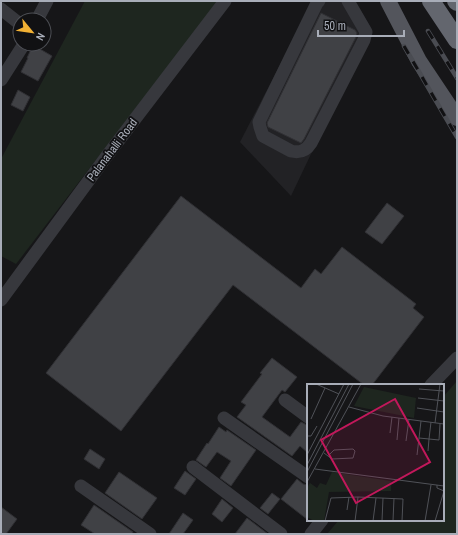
<svg xmlns="http://www.w3.org/2000/svg" width="458" height="535" font-family="'Archivo Narrow',sans-serif">
	<style>
		.built { fill: #222225 }
		.green { fill: #1e261f }
		.building { fill: #404145; stroke: #303034 }
		.lines { fill: none; stroke-linecap: round; stroke-linejoin: round }
		.minor { stroke: #37383d; stroke-width: 13 }
		.major { stroke: #53555c; stroke-width: 16 }
		.highway { stroke: #63666e; stroke-width: 18 }
		.rail-casing { stroke: #4a4c52; stroke-width: 4.5 }
		.rail { stroke: #111113; stroke-width: 3; stroke-dasharray: 9; stroke-linecap: butt }
		.labels { text-anchor: middle; dominant-baseline: central; stroke-width: 3.5; stroke-linejoin: round; paint-order: stroke }
		.street-label { font-size: 12px; fill: #a8adb8; stroke: #111113 }
		.inset-road { fill: none; stroke: #505258; stroke-width: 1 }
		.view { fill: #c2185b; fill-opacity: 0.15; stroke: #c2185b; stroke-width: 2 }
		.inset-edge { fill: none; stroke: #a8adb8; stroke-width: 2 }
	</style>
	<rect width="100%" height="100%" fill="#161618"/>
	<polygon class="built" points="313,1 355,1 371,28 291,196 240,142"/>
	<g class="green">
		<polygon points="85,1 218,1 16,264 1,256 1,159"/>
		<polygon points="457,381 457,534 327,534 339,520 443,520 443,397"/>
	</g>
	<g class="building">
		<polygon points="321,13 355,30 357,33 356,37 304,139 301,143 268,127 267,123"/>
		<polygon points="33,45 52,56 38,81 21,72 28,58 27,58"/>
		<polygon points="18,90 30,97 23,111 11,105"/>
		<polygon points="181,196 301,288 315,269 321,274 342,247 416,304 413,308 424,317 372,385 364,385 233,285 121,431 46,373"/>
		<polygon points="387,203 404,216 382,244 365,232"/>
		<polygon points="272,358 297,377 285,392 282,390 262,417 290,437 301,422 305,424 308,426 308,453 300,446 292,456 237,417 246,405 241,402 262,374 260,373"/>
		<polygon points="219,427 226,432 227,430 256,450 231,486 220,478 231,461 217,452 206,467 196,460 207,443 208,444"/>
		<polygon points="90,449 105,459 99,469 84,459"/>
		<polygon points="185,471 196,479 185,495 174,488"/>
		<polygon points="119,472 157,498 142,519 105,493"/>
		<polygon points="297,479 303,484 308,485 308,520 281,499"/>
		<polygon points="272,493 280,499 268,514 260,508"/>
		<polygon points="222,499 233,508 222,522 212,514"/>
		<polygon points="94,505 133,532 132,534 95,534 81,525"/>
		<polygon points="1,507 17,519 6,534 1,534"/>
		<polygon points="183,513 193,520 183,534 169,534"/>
		<polygon points="247,518 268,534 235,534"/>
	</g>
	<g class="lines">
		<g class="minor">
			<path d="M 319,1 L 317,3 L 259,122 L 260,127 L 263,136 L 291,151 C 300,153 306,151 311,143 L 364,40 L 366,32 L 348,1"/>
			<polyline points="1,9 20,24"/>
			<polyline points="37,20 47,1"/>
			<polyline points="1,80 24,44"/>
			<polyline points="1,300 106,157 225,1"/>
			<polyline points="431,385 457,358"/>
			<polyline points="285,400 308,417"/>
			<polyline points="224,418 308,477"/>
			<polyline points="193,467 281,534"/>
			<polyline points="81,486 150,534"/>
			<polyline points="311,534 322,520"/>
		</g>
		<polyline class="major" points="388,1 419,61 457,118"/>
		<g class="highway">
			<polyline points="431,1 457,40"/>
			<polyline points="456,1 457,2"/>
		</g>
		<g class="rail-casing">
			<g id="rail">
				<polyline points="428,31 457,78"/>
				<polyline points="404,46 457,137"/>
			</g>
		</g>
		<use href="#rail" class="rail"/>
	</g>
	<g class="labels">
		<g class="street-label">
			<text transform="translate(112 150) rotate(-53)">Palanahalli Road</text>
		</g>
	</g>
	<g transform="translate(307 384)">
		<rect width="137" height="137" fill="#161618"/>
		<path d="M 57,3 L 109,14 L 107,34 L 47,22 ZM 25,88 L 84,97 L 84,107 L 22,108 L 17,137 L 7,137 L 0,133 L 0,104 L 3,99 L 10,104 L 13,99 L 19,101 Z" fill="#1e261f"/>
		<path class="inset-road" d="M 9,0 L 32,10M 112,5 L 137,7M 111,14 L 137,17M 42,23 L 76,32 L 137,40M 110,24 L 137,28M 4,35 L 18,4M 124,38 L 122,55 L 132,56 L 133,40M 128,39 L 133,0M 83,49 L 85,33M 0,52 L 4,52 L 10,42M 112,54 L 122,55 L 121,67M 90,56 L 92,34M 99,57 L 102,35M 17,69 L 25,75 L 46,74 L 48,67 L 46,65 L 27,66 L 22,71M 0,71 L 37,0M 110,71 L 114,37M 0,81 L 42,0M 8,85 L 137,102M 0,88 L 46,0M 0,98 L 54,0M 40,126 L 42,113M 18,137 L 24,114 L 51,113 L 96,115 L 95,137M 48,137 L 51,113M 66,137 L 69,114M 75,137 L 76,114M 86,137 L 87,114M 118,137 L 124,101M 128,137 L 137,107 L 130,104 L 130,101"/>
		<path class="view" d="M 88,15 L 123,78 L 49,119 L 14,56 Z"/>
		<rect width="137" height="137" class="inset-edge"/>
	</g>
	<rect width="458" height="535" fill="none" stroke="#a8adb8" stroke-width="4"/>
	<g transform="translate(32 32) rotate(119)"><circle r="19" fill="#111113" stroke="#4d4f55"/>
	<path d="M0-3L7 15L0 10L-7 15Z" fill="#f2b134"/>
	<text y="-6" font-size="11" font-weight="bold" text-anchor="middle" fill="#a8adb8">N</text>
	</g>
	<path d="M318 30v6h86v-6" fill="none" stroke="#a8adb8" stroke-width="2"/>
	<text x="324" y="30" font-size="12" fill="#a8adb8" stroke="#111113" stroke-width="3" paint-order="stroke">50 m</text>
</svg>
